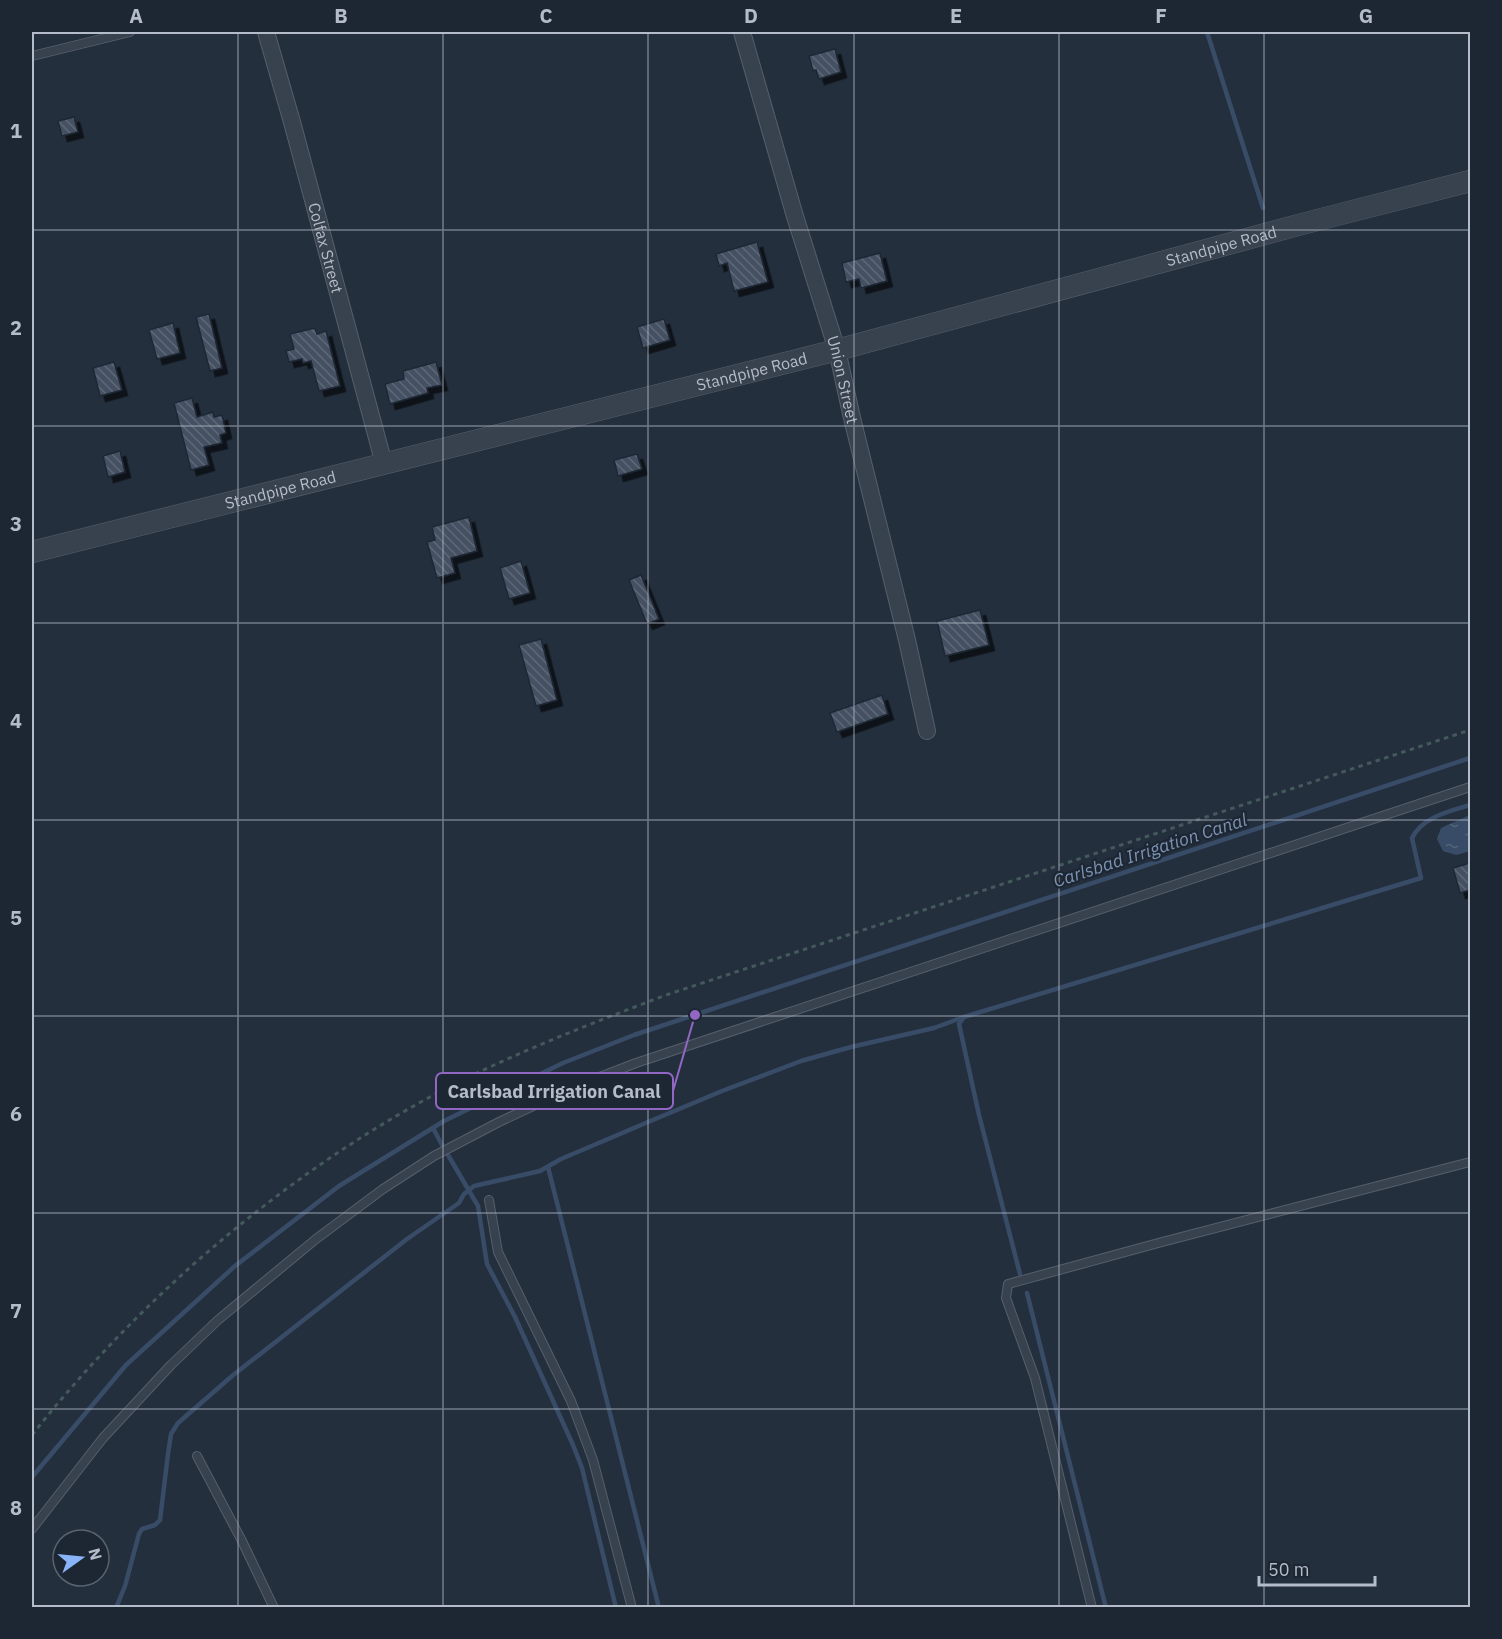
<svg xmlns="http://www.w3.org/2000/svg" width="1502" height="1639" font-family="'IBM Plex Sans',sans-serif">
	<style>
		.water { fill: url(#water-ripples) }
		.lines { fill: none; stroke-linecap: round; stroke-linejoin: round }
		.stream { stroke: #394c67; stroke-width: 4.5 }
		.building { fill: url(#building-back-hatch); stroke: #1f2835; stroke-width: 1.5; filter: url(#shadow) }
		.service-casing { stroke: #565f6c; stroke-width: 10 }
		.minor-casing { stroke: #565f6c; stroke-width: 18 }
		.tertiary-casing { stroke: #565f6c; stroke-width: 22 }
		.path { stroke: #44595c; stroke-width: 3; stroke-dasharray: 4.5 4.5; stroke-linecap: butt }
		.service { stroke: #38414e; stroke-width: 8 }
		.minor { stroke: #38414e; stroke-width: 16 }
		.tertiary { stroke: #38414e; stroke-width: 21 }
		.grid { fill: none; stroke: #b4bcc9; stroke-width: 1.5; stroke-opacity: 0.55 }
		.labels { text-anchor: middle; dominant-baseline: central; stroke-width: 4.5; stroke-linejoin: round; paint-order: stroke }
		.street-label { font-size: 16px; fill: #b4bcc9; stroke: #1d2633 }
		.water-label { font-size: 18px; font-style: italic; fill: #7c92b1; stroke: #1d2633 }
		.leader { fill: none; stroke: #9266c3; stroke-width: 2 }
		.callout-dot { fill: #9266c3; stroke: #1d2633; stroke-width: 2 }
		.callout { fill: #1d2633; stroke: #9266c3; stroke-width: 2 }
		.callout-label { font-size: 18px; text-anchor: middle; font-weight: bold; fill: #b4bcc9 }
		.neatline { fill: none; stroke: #b4bcc9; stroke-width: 2 }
		.grid-label { font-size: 20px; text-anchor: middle; font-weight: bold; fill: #b4bcc9 }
	</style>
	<defs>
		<pattern id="water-ripples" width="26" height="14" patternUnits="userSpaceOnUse" patternTransform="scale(1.5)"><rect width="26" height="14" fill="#394c67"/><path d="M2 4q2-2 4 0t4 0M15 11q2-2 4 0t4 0" fill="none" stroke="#53647b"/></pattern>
		<pattern id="building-back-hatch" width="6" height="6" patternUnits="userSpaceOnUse" patternTransform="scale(1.5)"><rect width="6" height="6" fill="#455162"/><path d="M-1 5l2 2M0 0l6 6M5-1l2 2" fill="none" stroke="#5d6877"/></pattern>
		<filter id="shadow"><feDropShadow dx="5.5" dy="5.5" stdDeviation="0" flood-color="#0009"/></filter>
	</defs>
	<rect width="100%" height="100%" fill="#242f3e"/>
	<polygon class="water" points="1470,815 1470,851 1456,855 1443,851 1437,839 1441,828"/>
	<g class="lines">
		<g class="stream">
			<polyline points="1207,32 1263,208"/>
			<polyline points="433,1128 442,1145"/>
			<polyline points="448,1155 478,1206 487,1264 515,1317 573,1445 582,1468 616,1608"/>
			<polyline points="548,1167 659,1608"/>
			<path d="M 1020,1274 L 979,1115 L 959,1024 L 964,1017 L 1421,878 L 1412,838 C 1422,817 1450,811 1470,805"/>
			<polyline points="1027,1293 1106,1608"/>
			<polyline points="32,1477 126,1365 235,1266 339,1186 444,1121 563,1063 634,1035 1470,758"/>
			<polyline points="116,1608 125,1586 139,1534 142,1529 155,1525 160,1520 168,1454 171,1434 178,1423 232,1376 407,1239 459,1203 464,1194 474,1186 540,1171 561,1159 641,1125 722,1091 801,1061 851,1047 934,1028 964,1017"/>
		</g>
	</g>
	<g class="building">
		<polygon points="835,49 841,72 819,79 816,70 813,71 809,56"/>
		<polygon points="74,117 78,132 62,136 58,121"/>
		<polygon points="757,242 768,282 734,291 727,263 719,266 716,254"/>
		<polygon points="880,253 887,281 861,288 859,279 846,282 842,263"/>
		<polygon points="209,314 222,368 210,371 196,317"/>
		<polygon points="664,319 670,340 643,348 637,327"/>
		<polygon points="173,323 180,353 157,359 149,330"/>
		<polygon points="315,328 317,334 326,331 340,386 319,391 311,361 303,363 302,359 289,362 286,351 294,349 290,334"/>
		<polygon points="114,362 122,390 100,396 93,368"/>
		<polygon points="436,362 442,385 427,388 428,393 390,404 385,384 404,379 403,371"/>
		<polygon points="192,398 197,417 213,412 214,417 222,415 226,433 220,435 222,443 204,447 209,465 191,470 174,403"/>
		<polygon points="120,451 125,472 108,477 103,456"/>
		<polygon points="637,454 642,469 618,476 614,460"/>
		<polygon points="469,517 477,551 451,558 455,573 437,578 427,542 435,540 432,527"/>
		<polygon points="521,561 530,593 509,599 500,568"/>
		<polygon points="641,575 659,619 647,624 629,580"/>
		<polygon points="980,610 989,645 945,656 937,621"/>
		<polygon points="541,639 557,700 536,706 519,645"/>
		<polygon points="882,695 888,714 837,732 830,713"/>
		<polygon points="1470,863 1470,890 1460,893 1453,868"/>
	</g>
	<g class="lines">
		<g class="service-casing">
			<g id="service">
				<polyline points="32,56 130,32"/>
				<polyline points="489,1200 498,1252 571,1401 593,1460 632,1608"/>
				<polyline points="197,1456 242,1541 274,1608"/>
				<polyline points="32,1529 103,1438 171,1365 218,1320 316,1239 383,1189 434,1156 499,1122 574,1087 636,1063 1470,787"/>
				<polyline points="1092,1608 1035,1378 1006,1298 1008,1284 1162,1242 1470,1162"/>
			</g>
		</g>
		<g class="minor-casing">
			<g id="minor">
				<path id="s1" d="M 266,32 L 292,122 L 384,464"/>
				<path id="s2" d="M 742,32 L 794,213 L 837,350 L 852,418 L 907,640 L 927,731"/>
			</g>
		</g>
		<g class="tertiary-casing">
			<g id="tertiary">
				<path id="s3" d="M 32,552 L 837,350 L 1302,224 L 1470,181"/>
			</g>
		</g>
		<path class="path" d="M 32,1435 C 140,1298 286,1173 441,1091 C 514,1053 590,1024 666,995 L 1470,730"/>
		<use href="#service" class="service"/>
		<use href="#minor" class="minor"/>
		<use href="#tertiary" class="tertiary"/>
	</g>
	<path class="grid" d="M 238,32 L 238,1608M 443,32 L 443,1608M 648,32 L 648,1608M 854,32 L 854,1608M 1059,32 L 1059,1608M 1264,32 L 1264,1608M 32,230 L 1470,230M 32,426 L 1470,426M 32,623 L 1470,623M 32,820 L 1470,820M 32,1016 L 1470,1016M 32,1213 L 1470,1213M 32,1409 L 1470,1409"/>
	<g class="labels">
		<g class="street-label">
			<text stroke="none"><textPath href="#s3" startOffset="1228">Standpipe Road</textPath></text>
			<text stroke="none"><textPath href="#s1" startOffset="224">Colfax Street</textPath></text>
			<text stroke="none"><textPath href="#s3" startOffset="742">Standpipe Road</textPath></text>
			<text stroke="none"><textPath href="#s2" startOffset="362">Union Street</textPath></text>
			<text stroke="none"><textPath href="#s3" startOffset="256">Standpipe Road</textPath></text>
		</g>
		<g class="water-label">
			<text transform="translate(1150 850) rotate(-18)">Carlsbad Irrigation Canal</text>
		</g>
	</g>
	<path class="leader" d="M695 1015L673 1091"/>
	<circle class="callout-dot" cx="695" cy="1015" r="6"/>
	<rect class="callout" x="436" y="1073" width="237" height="36" rx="6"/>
	<g class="callout-label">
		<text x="554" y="1098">Carlsbad Irrigation Canal</text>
	</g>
	<rect width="1502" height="1639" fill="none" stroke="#1d2633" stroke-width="66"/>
	<g transform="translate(81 1558) rotate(75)"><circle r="28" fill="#1d2633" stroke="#59626f" stroke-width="1.5"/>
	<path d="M0-4.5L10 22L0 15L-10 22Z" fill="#8ab4f8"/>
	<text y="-9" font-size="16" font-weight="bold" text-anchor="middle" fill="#b4bcc9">N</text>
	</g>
	<path d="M1259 1576v9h116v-9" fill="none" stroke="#b4bcc9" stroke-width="3"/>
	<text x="1268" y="1576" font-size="18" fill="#b4bcc9" stroke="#1d2633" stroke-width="4.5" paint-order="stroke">50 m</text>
	<rect x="33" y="33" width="1436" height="1573" class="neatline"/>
	<g class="grid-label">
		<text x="136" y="23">A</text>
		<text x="341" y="23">B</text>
		<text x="546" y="23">C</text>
		<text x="751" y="23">D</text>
		<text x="956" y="23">E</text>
		<text x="1161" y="23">F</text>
		<text x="1366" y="23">G</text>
		<text x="16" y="138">1</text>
		<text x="16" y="335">2</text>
		<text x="16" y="531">3</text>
		<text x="16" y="728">4</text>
		<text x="16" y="925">5</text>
		<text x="16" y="1121">6</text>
		<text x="16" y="1318">7</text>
		<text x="16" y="1515">8</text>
	</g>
</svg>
